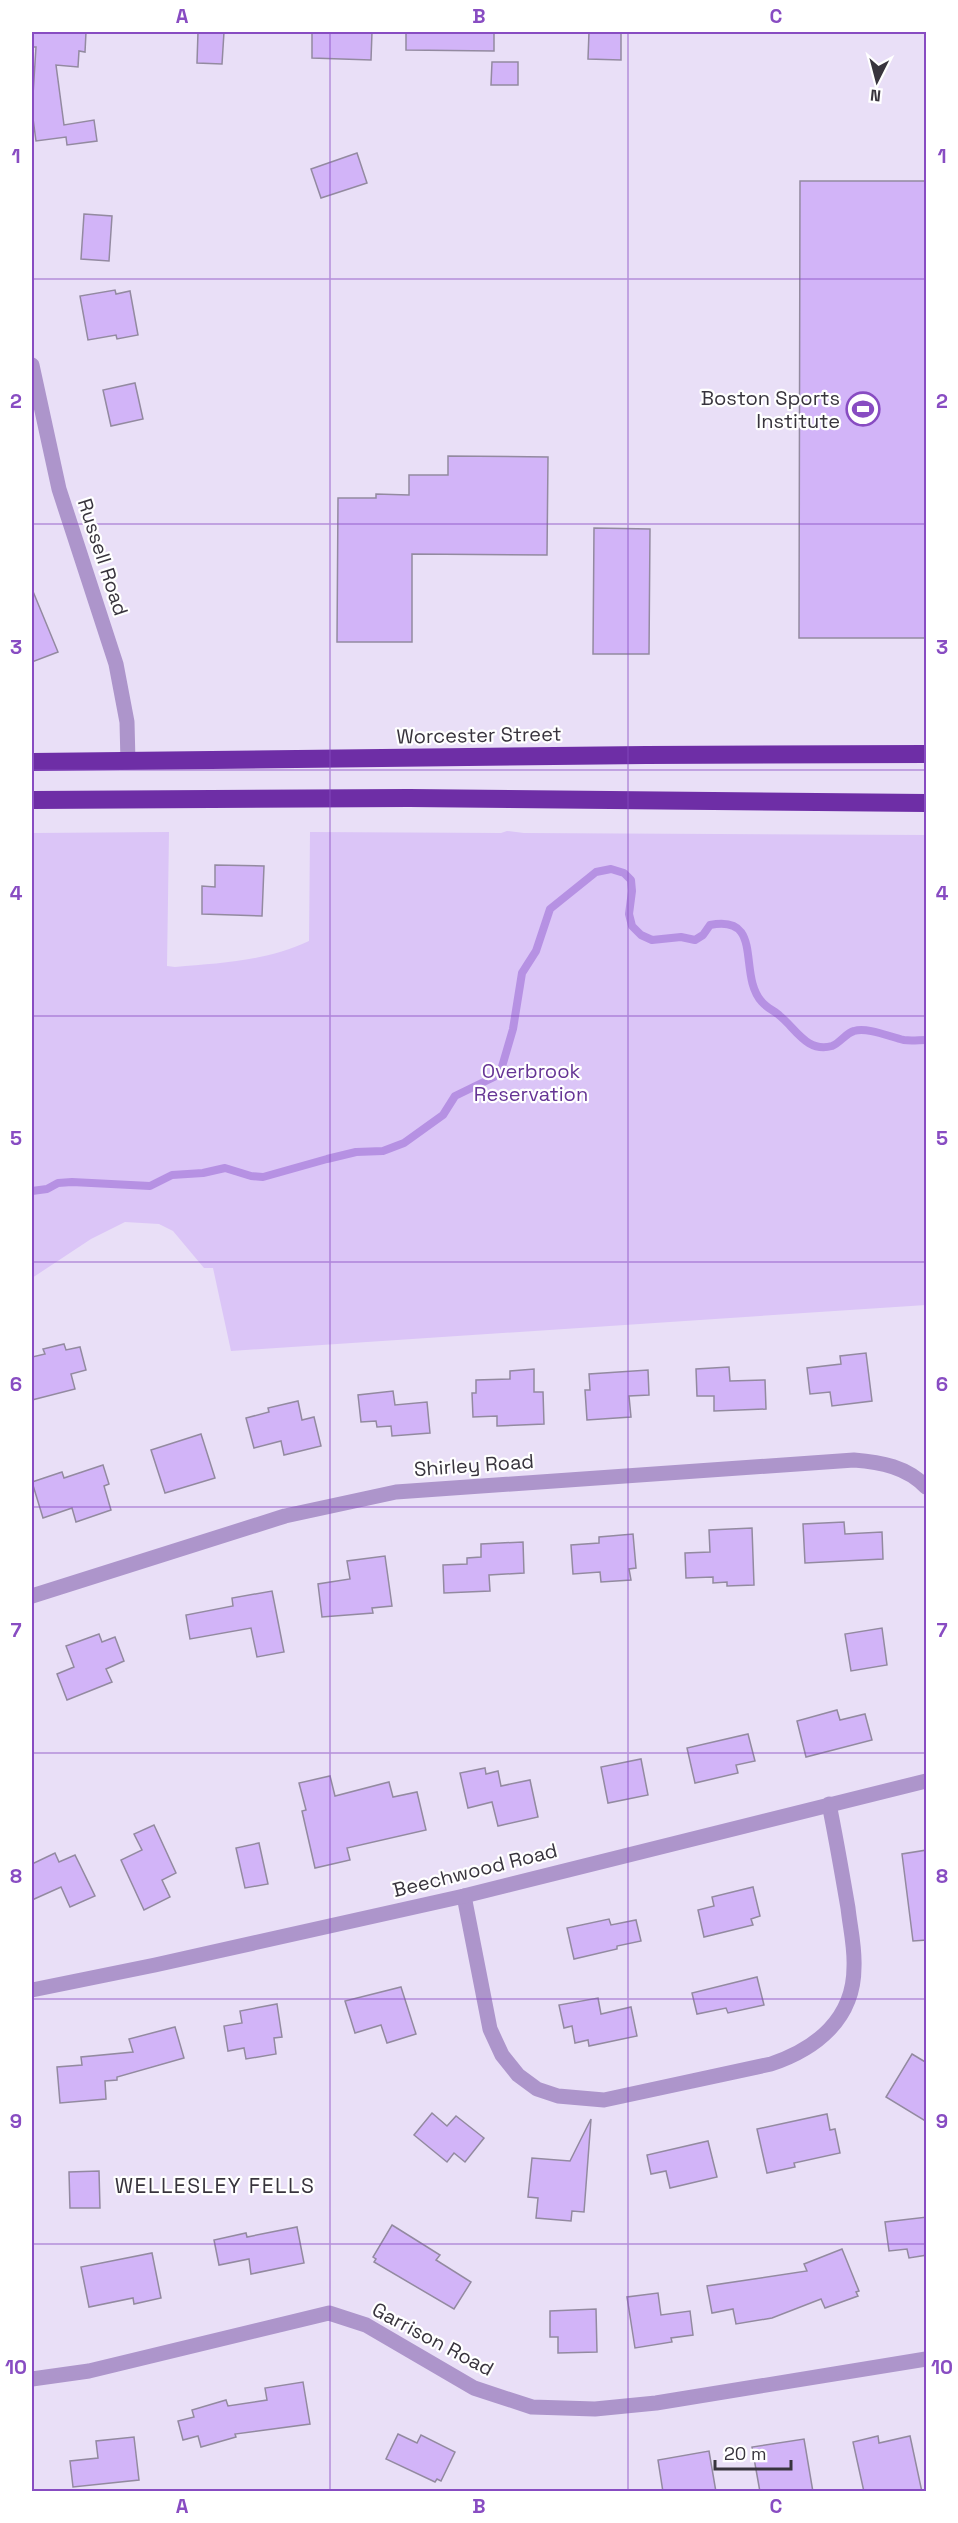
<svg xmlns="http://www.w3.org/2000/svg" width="958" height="2523" font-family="'Space Grotesk',sans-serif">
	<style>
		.green { fill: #dbc5f7 }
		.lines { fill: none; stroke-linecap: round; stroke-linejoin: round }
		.stream { stroke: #b691e3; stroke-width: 8 }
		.building { fill: #d2b4f8; stroke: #938aa0; stroke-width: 1.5 }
		.minor { stroke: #ad95cb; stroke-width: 15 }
		.highway { stroke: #6e2ea6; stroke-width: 18 }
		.grid { fill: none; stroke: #884cc2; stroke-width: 1.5; stroke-opacity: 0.55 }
		.labels { text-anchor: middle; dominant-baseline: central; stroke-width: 4.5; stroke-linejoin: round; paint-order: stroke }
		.poi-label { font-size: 20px; fill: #38343d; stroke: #fff; text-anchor: end }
		.street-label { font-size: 20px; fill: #38343d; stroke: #fff }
		.park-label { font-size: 20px; fill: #663595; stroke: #fff }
		.neighbourhood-label { font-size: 21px; letter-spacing: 1.5px; fill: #38343d; stroke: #fff }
		.neatline { fill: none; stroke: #884cc2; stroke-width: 2 }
		.grid-label { font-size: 20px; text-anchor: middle; font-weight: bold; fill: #884cc2 }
	</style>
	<rect width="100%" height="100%" fill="#e9dff7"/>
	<path class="green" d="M 507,831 L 524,833 L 926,835 L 926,1305 L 231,1351 L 213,1268 L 204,1268 L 173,1231 L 159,1224 L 125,1222 L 91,1239 L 32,1278 L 32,833 L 169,832 L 167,966 L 175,967 C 222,963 266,961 309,941 L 310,832 L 501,833 Z"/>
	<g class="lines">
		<path class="stream" d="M 32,1191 L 47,1189 L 58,1183 L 72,1182 L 150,1186 L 172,1175 L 203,1173 L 225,1168 L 251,1176 L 263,1177 L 327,1159 L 356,1152 L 383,1151 L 404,1143 L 443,1115 L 455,1096 L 494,1077 L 501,1070 L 513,1029 L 522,973 L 536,951 L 550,909 L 596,872 L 611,869 L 624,873 L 631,880 L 632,891 L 629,914 L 632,926 L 641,935 L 652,940 L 681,937 L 695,940 L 703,935 L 710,925 C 765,914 737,975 762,1002 C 767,1008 775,1011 780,1016 C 796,1029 807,1053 832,1046 C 840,1043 846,1033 854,1031 C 868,1027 890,1037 904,1040 C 911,1041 919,1040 926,1040"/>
	</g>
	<g class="building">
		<polygon points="32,32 86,32 85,52 79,51 78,67 56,65 64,125 94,120 97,141 67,145 66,137 36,141 32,111 36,47 32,47"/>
		<polygon points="198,32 224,32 222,64 197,63"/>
		<polygon points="312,32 372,32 371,60 312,58"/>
		<polygon points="406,32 494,32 494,51 406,50"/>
		<polygon points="589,32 621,32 621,60 588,59"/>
		<polygon points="492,62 518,62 518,85 491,85"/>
		<polygon points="357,153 367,183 321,198 311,169"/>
		<polygon points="800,181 927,181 927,638 799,638"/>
		<polygon points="84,214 112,216 109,261 81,259"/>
		<polygon points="115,290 116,294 130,291 138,335 117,339 116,335 88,340 80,296"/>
		<polygon points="135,383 143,419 111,426 103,390"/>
		<polygon points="448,456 548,457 547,555 412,554 412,642 337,642 338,498 376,498 376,494 409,495 409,475 448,475"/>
		<polygon points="594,528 650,529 649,654 593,654"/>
		<polygon points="32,589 58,652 32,662"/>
		<polygon points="215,865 264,866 262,916 202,914 202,886 215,887"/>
		<polygon points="64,1344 66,1350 80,1347 86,1370 71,1374 75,1389 32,1400 32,1357 45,1354 43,1349"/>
		<polygon points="866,1353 872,1401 832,1406 830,1392 810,1394 807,1368 841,1364 840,1356"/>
		<polygon points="729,1367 730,1381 765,1380 766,1409 714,1411 714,1396 697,1396 696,1369"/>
		<polygon points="534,1369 534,1392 543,1392 544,1424 497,1426 497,1416 473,1417 472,1393 476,1393 476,1380 510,1379 510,1371"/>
		<polygon points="648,1370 649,1395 629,1396 631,1417 587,1420 585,1390 590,1390 589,1374"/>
		<polygon points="393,1391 395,1405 427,1402 430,1433 392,1436 391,1426 377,1427 376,1421 361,1422 358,1395"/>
		<polygon points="298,1401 302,1420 314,1417 321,1446 284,1455 281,1441 254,1448 246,1418 269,1412 268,1408"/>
		<polygon points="201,1434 215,1478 165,1493 151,1450"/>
		<polygon points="103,1465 109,1484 104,1486 111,1510 76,1522 72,1508 43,1518 32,1482 62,1472 64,1478"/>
		<polygon points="844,1522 845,1534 882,1532 883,1559 805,1563 803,1524"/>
		<polygon points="752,1528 754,1585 727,1586 727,1582 713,1583 713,1577 686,1578 685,1553 710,1552 709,1530"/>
		<polygon points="633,1534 636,1568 629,1569 631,1580 601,1582 600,1572 573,1574 571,1545 599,1543 599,1537"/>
		<polygon points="523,1542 524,1573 489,1575 490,1591 444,1593 443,1565 467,1564 467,1558 481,1557 481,1544"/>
		<polygon points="385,1556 392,1606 372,1608 373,1613 322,1617 318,1584 350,1579 347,1561"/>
		<polygon points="272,1591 284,1652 257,1657 251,1628 190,1639 186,1615 233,1606 232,1598"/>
		<polygon points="882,1628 887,1665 851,1671 845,1634"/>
		<polygon points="99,1634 102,1642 115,1637 124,1661 106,1669 112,1682 67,1700 57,1674 74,1667 66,1646"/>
		<polygon points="837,1710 840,1720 865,1714 872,1740 806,1757 797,1721"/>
		<polygon points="748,1734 755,1761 736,1765 738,1773 695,1783 687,1748"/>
		<polygon points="641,1759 648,1795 608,1803 601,1767"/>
		<polygon points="485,1768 486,1774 498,1771 501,1786 530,1780 538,1817 498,1826 492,1802 468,1808 460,1773"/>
		<polygon points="330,1776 335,1796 389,1782 393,1797 417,1792 426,1830 347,1848 350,1860 315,1868 302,1811 306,1810 299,1783"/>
		<polygon points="154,1825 176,1873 162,1880 170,1897 144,1910 121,1860 142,1850 134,1834"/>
		<polygon points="259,1843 268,1884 245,1888 236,1848"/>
		<polygon points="927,1850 927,1940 913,1941 902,1854"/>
		<polygon points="55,1853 59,1862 75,1855 95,1896 70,1907 61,1887 32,1900 32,1864"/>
		<polygon points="753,1887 760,1916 751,1919 753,1925 704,1937 698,1910 714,1906 712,1897"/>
		<polygon points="609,1919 611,1925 636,1920 641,1941 617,1946 617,1949 574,1959 567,1928"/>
		<polygon points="757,1977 764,2005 728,2013 726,2008 697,2014 692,1993"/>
		<polygon points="401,1987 416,2034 387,2043 381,2025 355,2033 345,2001"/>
		<polygon points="598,1998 601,2014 631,2007 637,2036 589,2046 588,2040 575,2043 572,2026 564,2028 559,2005"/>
		<polygon points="277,2004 282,2037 274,2038 276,2054 246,2059 244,2048 228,2051 224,2026 242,2023 240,2011"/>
		<polygon points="175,2027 184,2058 117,2077 117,2080 105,2081 106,2099 60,2103 57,2067 82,2065 81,2057 133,2052 129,2039"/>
		<polygon points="912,2054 927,2063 927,2122 886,2097"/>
		<polygon points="432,2113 447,2126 456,2116 484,2138 465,2162 454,2153 447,2162 414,2135"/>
		<polygon points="827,2114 830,2130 835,2129 840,2153 794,2163 795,2167 767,2173 757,2129"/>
		<polygon points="591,2119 584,2212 572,2211 571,2221 536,2218 538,2198 528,2197 532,2158 570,2161"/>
		<polygon points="708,2141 717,2177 670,2188 666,2171 651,2174 647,2155"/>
		<polygon points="99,2171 100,2208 70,2208 69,2172"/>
		<polygon points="927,2217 927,2255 909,2258 907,2249 889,2251 885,2222"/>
		<polygon points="392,2225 440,2255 436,2260 471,2282 454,2309 374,2262 376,2259 373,2257"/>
		<polygon points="297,2227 304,2263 251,2274 249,2259 219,2265 214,2240 246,2233 247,2237"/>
		<polygon points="842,2249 859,2291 856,2292 858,2296 825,2308 821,2299 772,2318 736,2324 733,2309 712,2313 707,2286 807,2271 804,2264"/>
		<polygon points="152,2253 161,2298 134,2304 133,2298 89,2307 81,2267"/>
		<polygon points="658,2293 661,2315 690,2311 693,2335 671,2338 672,2342 635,2348 627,2297"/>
		<polygon points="596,2309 597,2352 558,2353 558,2337 550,2337 550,2311"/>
		<polygon points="303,2382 310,2424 235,2434 236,2437 201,2447 198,2436 183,2440 178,2421 194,2417 192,2410 226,2400 228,2406 267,2400 265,2388"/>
		<polygon points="398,2434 417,2443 421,2435 455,2452 441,2481 437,2479 435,2482 386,2459"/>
		<polygon points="878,2436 879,2443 910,2436 922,2492 864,2492 853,2442"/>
		<polygon points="134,2437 139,2480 73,2487 70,2461 98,2458 96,2441"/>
		<polygon points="804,2439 813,2492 760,2492 752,2447"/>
		<polygon points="709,2451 716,2492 663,2492 658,2460"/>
	</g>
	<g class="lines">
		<g class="minor">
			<polyline points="32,365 59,489 116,664 127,722 128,762"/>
			<path d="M 32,1596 L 285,1516 L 396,1492 L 854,1460 C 881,1462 907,1467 926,1487"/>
			<path d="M 464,1896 L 490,2029 L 502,2055 L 518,2075 L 537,2089 L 558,2096 L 604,2100 L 771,2064 C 816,2049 854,2019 854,1967 C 855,1947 850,1927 848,1908 C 842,1873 836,1838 829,1804"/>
			<polyline points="32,1990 155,1965 464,1896 926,1781"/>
			<polyline points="32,2379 89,2371 329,2313 366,2325 474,2388 532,2407 595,2409 656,2403 926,2359"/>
		</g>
		<g class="highway">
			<polyline points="32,762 646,755 926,754"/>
			<polyline points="32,800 409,798 926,803"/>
		</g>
	</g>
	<path class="grid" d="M 330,32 L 330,2492M 628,32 L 628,2492M 32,279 L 926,279M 32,524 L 926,524M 32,770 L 926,770M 32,1016 L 926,1016M 32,1262 L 926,1262M 32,1507 L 926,1507M 32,1753 L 926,1753M 32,1999 L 926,1999M 32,2244 L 926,2244"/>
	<defs>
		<g id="stadium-ring" transform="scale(1.725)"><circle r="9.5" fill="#fff" stroke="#884cc2" stroke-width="1.5"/><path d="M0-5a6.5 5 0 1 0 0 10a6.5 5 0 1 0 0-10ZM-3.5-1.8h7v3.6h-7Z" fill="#884cc2"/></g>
	</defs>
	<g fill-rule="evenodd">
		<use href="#stadium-ring" x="863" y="409"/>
	</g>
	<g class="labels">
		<g class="poi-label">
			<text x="840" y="398">Boston Sports<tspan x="840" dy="23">Institute</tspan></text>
		</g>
		<g class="street-label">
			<text transform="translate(103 557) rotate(72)">Russell Road</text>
			<text transform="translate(479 735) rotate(-1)">Worcester Street</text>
			<text transform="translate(474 1465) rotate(-4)">Shirley Road</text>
			<text transform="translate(475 1870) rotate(-14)">Beechwood Road</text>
			<text transform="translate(433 2339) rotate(28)">Garrison Road</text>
		</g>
		<g class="park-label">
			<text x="531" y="1071">Overbrook<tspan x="531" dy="23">Reservation</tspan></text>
		</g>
		<g class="neighbourhood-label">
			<text x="215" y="2185">WELLESLEY FELLS</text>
		</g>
	</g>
	<rect width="958" height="2523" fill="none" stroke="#ffffff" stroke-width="66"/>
	<g transform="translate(877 81) rotate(186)" stroke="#ffffff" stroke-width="4.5" paint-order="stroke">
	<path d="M0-4.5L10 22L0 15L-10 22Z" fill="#38343d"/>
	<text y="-9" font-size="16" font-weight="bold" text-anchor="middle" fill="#38343d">N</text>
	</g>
	<path d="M715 2460v9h76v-9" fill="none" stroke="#38343d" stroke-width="3"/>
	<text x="724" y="2460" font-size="18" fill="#38343d" stroke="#ffffff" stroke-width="4.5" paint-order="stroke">20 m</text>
	<rect x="33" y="33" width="892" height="2457" class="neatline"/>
	<g class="grid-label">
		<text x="182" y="23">A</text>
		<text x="479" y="23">B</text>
		<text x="776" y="23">C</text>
		<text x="16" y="163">1</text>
		<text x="942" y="163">1</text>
		<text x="16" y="408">2</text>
		<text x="942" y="408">2</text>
		<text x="16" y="654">3</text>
		<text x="942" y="654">3</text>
		<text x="16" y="900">4</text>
		<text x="942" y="900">4</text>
		<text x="16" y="1145">5</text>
		<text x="942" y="1145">5</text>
		<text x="16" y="1391">6</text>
		<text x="942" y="1391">6</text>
		<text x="16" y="1637">7</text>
		<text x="942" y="1637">7</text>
		<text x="16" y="1883">8</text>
		<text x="942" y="1883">8</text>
		<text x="16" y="2128">9</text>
		<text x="942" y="2128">9</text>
		<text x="16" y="2374">10</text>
		<text x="942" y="2374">10</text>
		<text x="182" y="2513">A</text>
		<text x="479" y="2513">B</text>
		<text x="776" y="2513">C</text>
	</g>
</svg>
